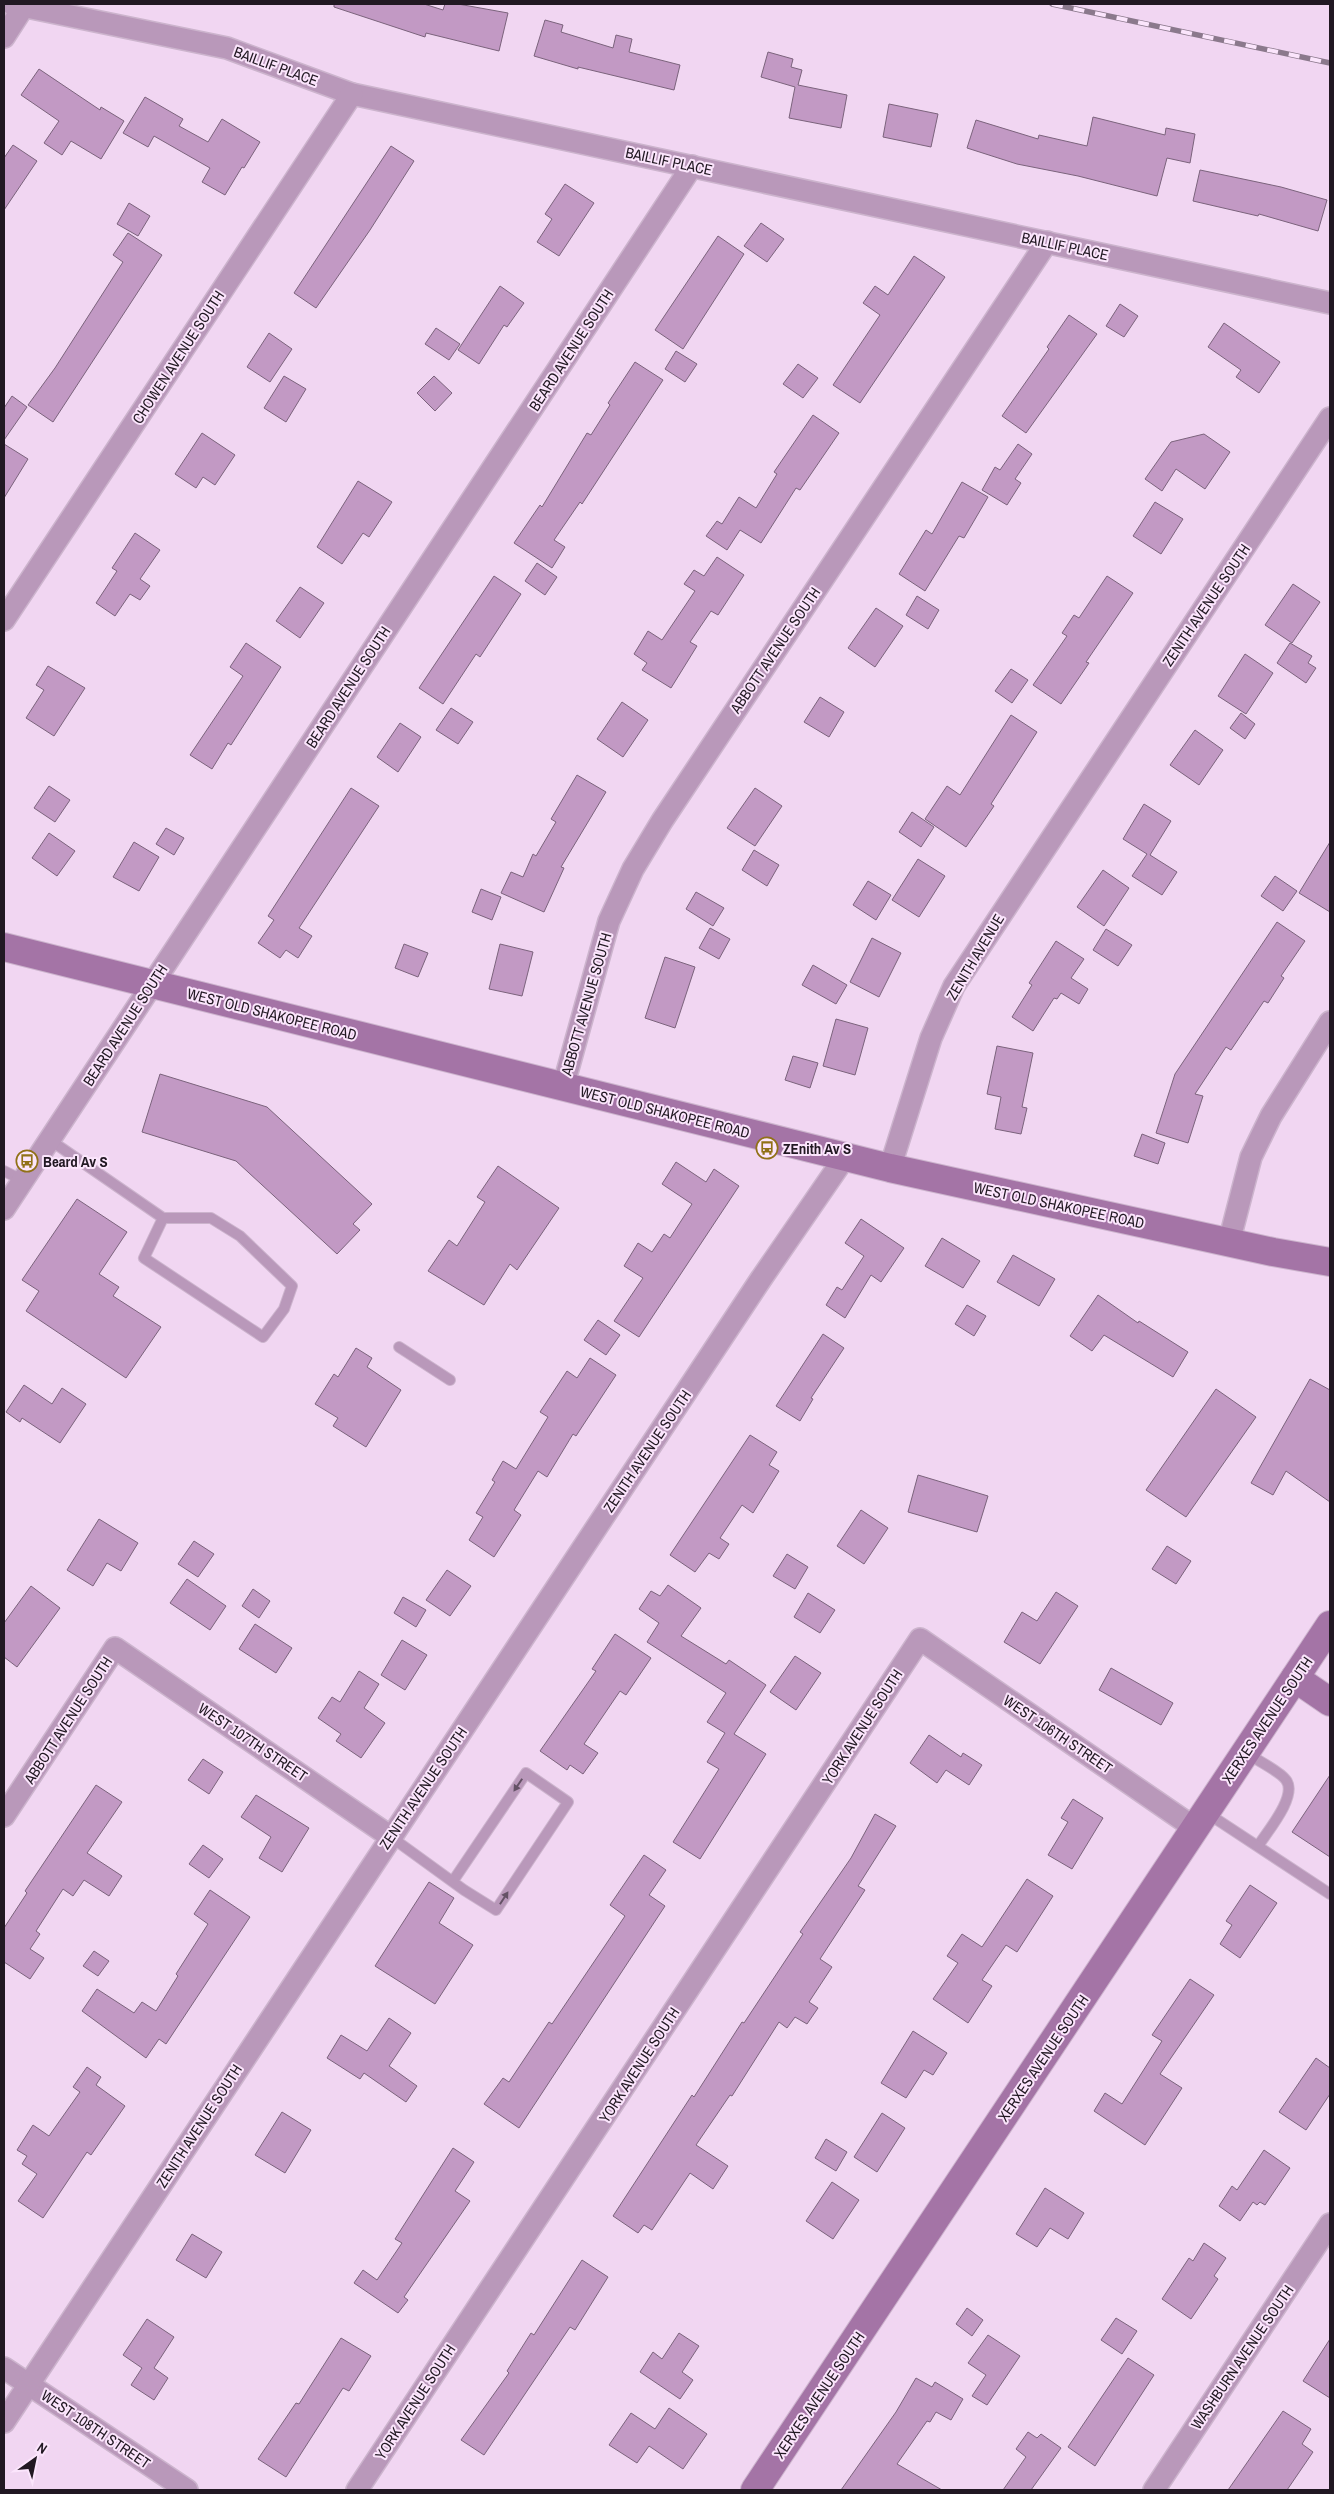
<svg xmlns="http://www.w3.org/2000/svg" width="1334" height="2494" font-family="'Archivo Narrow',sans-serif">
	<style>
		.building { fill: #c299c4; stroke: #7b637c }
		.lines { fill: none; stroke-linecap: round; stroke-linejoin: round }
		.lane-casing { stroke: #ccb4cd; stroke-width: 12 }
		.street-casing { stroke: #ccb4cd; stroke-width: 24 }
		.secondary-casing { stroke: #ccb4cd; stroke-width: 30 }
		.lane { stroke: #b998ba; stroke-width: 10 }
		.street { stroke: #b998ba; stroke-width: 21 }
		.secondary { stroke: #a474a6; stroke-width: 28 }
		.rail-casing { stroke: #8b798c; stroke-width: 5.5 }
		.rail { stroke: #fbe5fc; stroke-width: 4; stroke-dasharray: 11; stroke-linecap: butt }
		.oneway { fill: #655266 }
		.labels { text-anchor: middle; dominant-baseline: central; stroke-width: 4; stroke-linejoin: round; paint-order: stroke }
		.street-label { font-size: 15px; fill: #211822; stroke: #fbe5fc }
		.poi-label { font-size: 15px; font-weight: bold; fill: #211822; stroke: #fbe5fc; text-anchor: start }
	</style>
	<rect width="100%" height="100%" fill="#f1d6f2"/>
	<g class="building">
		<polygon points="334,4 424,4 443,10 445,4 458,4 508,13 499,51 426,33 425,37 334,7"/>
		<polygon points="545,20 563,25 561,32 613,48 616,35 632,39 629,52 680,65 674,90 578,67 578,69 534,56"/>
		<polygon points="768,52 793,59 791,67 802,70 798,85 847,95 841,128 789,118 795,87 761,77"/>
		<polygon points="39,69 100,110 101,107 124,121 101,159 71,141 62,155 44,143 59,121 21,95"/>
		<polygon points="145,97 183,119 179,126 208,142 222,119 260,142 244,168 242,167 225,195 202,182 210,168 154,136 148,147 123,133"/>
		<polygon points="889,104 938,114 931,147 883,137"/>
		<polygon points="1093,117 1165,135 1166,128 1195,134 1190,163 1167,158 1157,196 1078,176 1017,164 967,148 976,120 1038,139 1039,135 1087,146"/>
		<polygon points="13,145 37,161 4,210 4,158"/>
		<polygon points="391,146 414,161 370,230 316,308 294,293"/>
		<polygon points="1200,170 1281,187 1327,200 1318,231 1259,214 1258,216 1193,201"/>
		<polygon points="565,184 594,203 559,256 537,242 552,219 545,214"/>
		<polygon points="129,203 150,216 138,236 117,224"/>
		<polygon points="761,223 784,239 767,262 744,246"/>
		<polygon points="128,233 162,255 53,422 28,405 55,368 123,262 113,255"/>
		<polygon points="718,236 744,254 683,349 655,330"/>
		<polygon points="914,256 945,277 860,403 833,385 880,315 863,303 875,286 888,295"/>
		<polygon points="500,286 524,303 507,327 504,325 479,364 458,350"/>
		<polygon points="1120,304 1138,316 1124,337 1106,326"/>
		<polygon points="1069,315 1097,334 1026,433 1002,416 1049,349 1047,347"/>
		<polygon points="1224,323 1280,362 1259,393 1236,377 1241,370 1208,347"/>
		<polygon points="436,328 460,344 449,360 425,344"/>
		<polygon points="269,333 292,349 270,382 247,367"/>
		<polygon points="676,351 697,364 685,382 665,369"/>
		<polygon points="635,362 663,380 582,504 580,502 554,540 565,547 552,568 514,543 540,505 542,507 587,433 591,435 610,405 608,403"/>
		<polygon points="798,364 818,378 803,398 783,384"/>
		<polygon points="284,376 306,389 286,422 264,408"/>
		<polygon points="434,376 452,393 435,411 417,393"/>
		<polygon points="12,396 27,407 4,440 4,408"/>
		<polygon points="813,415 839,433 800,490 796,488 761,543 740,530 727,550 706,536 717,521 722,524 739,497 756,508 777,474 774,472"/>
		<polygon points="202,433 235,455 215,485 203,477 196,488 175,474"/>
		<polygon points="1204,434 1230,452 1205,489 1176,469 1162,491 1145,479 1171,442"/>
		<polygon points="4,444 28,459 4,498"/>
		<polygon points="1018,444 1032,454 1015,479 1021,483 1007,505 982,490 995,467 1000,470"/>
		<polygon points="358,481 392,502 369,537 363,533 342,564 317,547"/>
		<polygon points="962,482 988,497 964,538 959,536 925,591 899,574 926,530 932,534"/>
		<polygon points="1155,502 1183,519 1161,554 1133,536"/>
		<polygon points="135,533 160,550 140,579 150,586 140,600 130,594 115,616 96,603 117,571 112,568"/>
		<polygon points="717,557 744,575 718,615 711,611 690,642 697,646 671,688 642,670 647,663 634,654 648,631 662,640 695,591 684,584 694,570 704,576"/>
		<polygon points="537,563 557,577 545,595 525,581"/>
		<polygon points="494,576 521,594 480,657 476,654 443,704 419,688"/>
		<polygon points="1107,576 1133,593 1086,662 1089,663 1061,704 1033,685 1067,636 1062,633 1074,615 1079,618"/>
		<polygon points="1293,584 1320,602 1292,643 1265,625"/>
		<polygon points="300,587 324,603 300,638 276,621"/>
		<polygon points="917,596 939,610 928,629 906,615"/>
		<polygon points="876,608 903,626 875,667 848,648"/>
		<polygon points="246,643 281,667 231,745 228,743 212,769 190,755 243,676 230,667"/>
		<polygon points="1290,643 1312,656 1308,663 1316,668 1306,683 1277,663"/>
		<polygon points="1245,654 1273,673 1246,714 1218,696"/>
		<polygon points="48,666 85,688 54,736 26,718 44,690 36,685"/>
		<polygon points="1011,669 1028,680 1012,703 995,691"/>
		<polygon points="820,697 844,712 829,737 804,722"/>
		<polygon points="622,702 648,720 623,757 597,739"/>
		<polygon points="451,708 473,722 458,744 436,730"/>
		<polygon points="1241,713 1255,724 1245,739 1230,728"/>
		<polygon points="1011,715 1037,732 991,804 994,806 966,847 925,819 947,786 960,795"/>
		<polygon points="400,723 421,737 398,772 377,757"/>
		<polygon points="1195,730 1223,750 1199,785 1170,765"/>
		<polygon points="577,775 606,792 561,867 564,868 544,912 501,893 511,872 523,877 533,854 536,856 556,822 551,819"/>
		<polygon points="49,786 70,800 55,822 34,808"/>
		<polygon points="351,788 379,806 299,928 312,936 298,958 286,950 280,958 258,943 274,920 268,916"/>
		<polygon points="755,788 782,806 755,846 727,828"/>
		<polygon points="1144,804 1171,821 1150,855 1177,872 1162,895 1132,876 1147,854 1123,839"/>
		<polygon points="912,812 934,827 921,847 899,832"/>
		<polygon points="166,828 184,838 174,855 156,844"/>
		<polygon points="49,833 75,851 57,876 32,858"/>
		<polygon points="134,842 159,857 139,891 113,877"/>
		<polygon points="1330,842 1330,912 1299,893"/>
		<polygon points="754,850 779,865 767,886 742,870"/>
		<polygon points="918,859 945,876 919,917 892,900"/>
		<polygon points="1103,870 1129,888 1104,926 1077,907"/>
		<polygon points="1275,876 1297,891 1283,911 1261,896"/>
		<polygon points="868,881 891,895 876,920 853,905"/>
		<polygon points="481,889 501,897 492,920 472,912"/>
		<polygon points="696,892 724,908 713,926 686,909"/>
		<polygon points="1277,922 1305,941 1281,976 1284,978 1268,1003 1264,1001 1231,1050 1226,1047 1195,1094 1203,1096 1188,1143 1156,1133 1175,1074"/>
		<polygon points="710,928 730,939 719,959 699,948"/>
		<polygon points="1106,929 1132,945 1118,966 1093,950"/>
		<polygon points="872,938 901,953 879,997 850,982"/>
		<polygon points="1056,941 1084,959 1071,978 1088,989 1079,1004 1061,993 1057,999 1054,998 1033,1031 1012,1017 1032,985 1029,983"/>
		<polygon points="404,944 428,953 418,977 395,968"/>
		<polygon points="500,944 533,952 522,996 489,989"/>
		<polygon points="665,957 695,967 675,1028 645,1018"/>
		<polygon points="813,965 847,985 836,1004 802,985"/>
		<polygon points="836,1019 868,1028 855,1075 823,1066"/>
		<polygon points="997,1046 1033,1053 1022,1107 1027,1108 1021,1134 995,1129 1001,1097 987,1094"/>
		<polygon points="793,1056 818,1063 810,1088 785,1080"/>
		<polygon points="160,1074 267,1107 372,1204 353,1224 360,1230 337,1254 236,1161 142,1132"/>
		<polygon points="1142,1134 1165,1143 1158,1164 1134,1156"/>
		<polygon points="676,1162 706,1182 714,1169 739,1186 639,1337 614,1321 643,1278 624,1266 638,1243 652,1252 664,1234 670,1238 692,1204 662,1184"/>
		<polygon points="498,1166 559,1208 517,1270 510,1264 484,1305 428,1271 449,1240 457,1246 485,1202 477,1197"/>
		<polygon points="77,1199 127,1232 99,1274 119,1287 113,1296 161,1327 126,1378 26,1311 39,1291 22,1280"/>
		<polygon points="861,1219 904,1248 881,1282 871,1275 845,1318 826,1305 837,1287 842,1290 864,1256 845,1243"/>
		<polygon points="942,1238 980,1261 963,1288 925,1266"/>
		<polygon points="1013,1255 1055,1279 1039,1306 997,1282"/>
		<polygon points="1098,1295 1138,1323 1139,1321 1188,1352 1173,1377 1104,1335 1092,1351 1070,1336"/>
		<polygon points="967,1305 986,1316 974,1336 955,1324"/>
		<polygon points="598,1320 620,1335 606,1355 584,1340"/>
		<polygon points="823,1334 844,1348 811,1398 813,1399 800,1421 776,1406"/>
		<polygon points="356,1348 372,1358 367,1367 401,1390 366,1447 333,1426 338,1418 315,1404 334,1374 338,1377"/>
		<polygon points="590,1358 616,1375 576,1436 573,1434 547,1477 538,1471 514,1510 521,1515 494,1557 469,1540 483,1517 476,1513 495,1482 492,1480 503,1461 516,1469 548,1417 540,1412 567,1371 577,1378"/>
		<polygon points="1310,1379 1330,1390 1330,1502 1286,1471 1273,1495 1251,1483"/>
		<polygon points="24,1385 52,1404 62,1388 86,1404 60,1443 22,1418 20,1422 6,1412"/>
		<polygon points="1216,1389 1256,1417 1186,1517 1146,1490"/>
		<polygon points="750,1435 777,1452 769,1465 779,1471 753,1513 742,1505 720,1538 729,1544 719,1559 709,1553 695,1572 670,1555"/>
		<polygon points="918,1475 988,1496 977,1532 908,1512"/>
		<polygon points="861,1510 888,1528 864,1564 837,1546"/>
		<polygon points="99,1519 138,1543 121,1571 107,1563 93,1586 67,1570"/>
		<polygon points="194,1541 214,1554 198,1577 178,1564"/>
		<polygon points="1167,1546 1191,1561 1176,1584 1152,1569"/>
		<polygon points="787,1554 808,1567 795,1589 773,1576"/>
		<polygon points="447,1570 471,1586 450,1616 426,1600"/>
		<polygon points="187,1579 226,1606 210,1630 170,1603"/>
		<polygon points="668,1585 701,1608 681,1636 726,1664 729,1660 766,1685 734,1734 766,1754 700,1859 673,1842 719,1769 707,1762 725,1733 707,1722 726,1693 647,1642 659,1623 639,1609 651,1591 660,1596"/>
		<polygon points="31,1586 60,1608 17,1667 4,1657 4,1623"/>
		<polygon points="253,1589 270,1601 259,1618 242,1606"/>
		<polygon points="1056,1592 1078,1606 1040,1664 1004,1642 1022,1612 1037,1621"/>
		<polygon points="808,1593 835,1610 820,1633 794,1617"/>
		<polygon points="403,1597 426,1610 416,1627 394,1613"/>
		<polygon points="255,1624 292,1648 276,1673 239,1649"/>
		<polygon points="615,1634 651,1658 626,1695 620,1691 584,1744 598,1753 583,1774 570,1765 567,1770 540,1751 596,1671 592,1669"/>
		<polygon points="402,1640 427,1655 405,1690 381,1675"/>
		<polygon points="795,1656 821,1673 796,1710 770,1692"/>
		<polygon points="1111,1668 1173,1703 1161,1725 1099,1690"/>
		<polygon points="359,1671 379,1684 364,1708 385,1723 361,1758 336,1741 341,1734 318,1718 332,1697 340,1702"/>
		<polygon points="929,1735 961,1757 963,1753 982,1765 969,1785 946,1770 937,1783 910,1763"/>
		<polygon points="203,1759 223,1772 209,1794 188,1780"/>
		<polygon points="1330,1775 1330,1857 1292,1832"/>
		<polygon points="96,1785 122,1802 87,1853 122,1876 109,1896 84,1880 73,1896 63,1889 36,1931 40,1934 30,1949 44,1958 30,1979 4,1962 4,1928 27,1893 25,1891"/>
		<polygon points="256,1795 309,1828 282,1872 259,1858 271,1837 241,1817"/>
		<polygon points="1073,1799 1103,1818 1072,1869 1048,1855 1068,1822 1061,1818"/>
		<polygon points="875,1814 896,1826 858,1886 865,1890 820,1959 832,1967 809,2002 818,2008 807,2024 795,2017 787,2028 779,2022 732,2096 730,2095 696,2145 728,2166 713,2189 690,2173 652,2230 644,2225 638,2233 613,2216 692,2095 694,2097 742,2022 744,2023 803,1934 800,1932 851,1858"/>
		<polygon points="203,1845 223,1859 209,1878 189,1864"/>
		<polygon points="644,1855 666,1870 649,1895 665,1906 519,2128 484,2104 503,2078 509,2082 549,2022 552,2024 625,1916 610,1905"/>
		<polygon points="1027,1879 1053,1896 1017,1952 1006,1945 982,1980 992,1986 968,2023 933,1999 958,1963 947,1956 962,1934 982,1947"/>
		<polygon points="429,1882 454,1898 439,1923 473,1945 435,2004 375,1966"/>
		<polygon points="1250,1885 1277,1903 1240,1958 1220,1944 1232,1925 1226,1921"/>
		<polygon points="210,1890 250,1917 166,2044 159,2039 146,2058 82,2011 97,1989 134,2013 142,2002 156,2011 178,1976 176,1974 208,1924 194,1914"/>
		<polygon points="94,1951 109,1961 98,1976 83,1966"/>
		<polygon points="1190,1979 1214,1995 1160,2074 1182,2088 1145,2145 1094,2111 1105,2093 1122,2104 1162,2041 1152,2035"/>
		<polygon points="389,2018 411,2033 389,2066 417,2086 406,2102 364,2073 360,2079 327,2058 341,2035 367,2051"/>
		<polygon points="913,2031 947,2053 933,2075 924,2070 906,2098 881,2083"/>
		<polygon points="1316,2058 1330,2068 1330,2094 1306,2130 1279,2112"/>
		<polygon points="87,2067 101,2077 96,2085 125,2106 91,2155 87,2152 43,2218 18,2201 37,2174 22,2164 27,2156 17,2150 33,2125 49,2136 80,2092 73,2087"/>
		<polygon points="282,2112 311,2130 285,2173 255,2155"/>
		<polygon points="882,2113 905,2128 877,2172 854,2157"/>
		<polygon points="826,2139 847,2152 836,2171 815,2158"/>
		<polygon points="453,2148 474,2162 455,2191 470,2201 404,2297 408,2300 398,2313 354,2283 363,2270 377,2280 402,2243 395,2239"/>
		<polygon points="1264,2150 1290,2168 1265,2205 1260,2202 1257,2205 1253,2202 1240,2221 1219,2206 1232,2186 1237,2190"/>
		<polygon points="832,2182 859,2200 833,2239 806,2221"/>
		<polygon points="1045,2188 1084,2213 1068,2239 1050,2228 1037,2247 1016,2234"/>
		<polygon points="192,2234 222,2252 206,2278 176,2260"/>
		<polygon points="1204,2243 1226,2258 1214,2276 1218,2279 1191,2319 1162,2299 1189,2258 1193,2261"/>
		<polygon points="582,2260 608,2277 575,2330 570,2327 484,2455 461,2440 509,2373 507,2371 531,2333 534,2335"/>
		<polygon points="967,2308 983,2320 972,2336 956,2324"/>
		<polygon points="1116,2318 1137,2331 1122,2354 1101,2340"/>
		<polygon points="147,2319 174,2337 154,2368 168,2378 154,2400 131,2385 142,2368 123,2355"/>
		<polygon points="679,2333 699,2346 682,2372 693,2380 680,2399 640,2372 653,2352 662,2359"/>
		<polygon points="988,2335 1020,2356 987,2405 972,2396 986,2375 968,2363"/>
		<polygon points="341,2338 371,2356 349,2391 343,2388 286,2477 258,2459 296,2403 299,2404"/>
		<polygon points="1330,2339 1330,2398 1303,2381"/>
		<polygon points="1128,2358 1154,2375 1095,2466 1068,2447"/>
		<polygon points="916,2378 932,2387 935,2382 963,2399 951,2420 936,2412 930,2422 927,2421 897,2464 942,2490 841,2490 896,2412"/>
		<polygon points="669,2408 707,2434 683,2469 649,2446 637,2463 609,2445 631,2413 655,2429"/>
		<polygon points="1283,2411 1311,2429 1302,2444 1313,2452 1287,2490 1228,2490"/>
		<polygon points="1028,2432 1037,2438 1041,2434 1061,2448 1031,2490 1003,2490 1026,2457 1016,2449"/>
	</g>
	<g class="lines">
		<g class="lane-casing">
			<g id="lane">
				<polyline points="50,1140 163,1218 211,1218 240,1236 292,1286 284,1309 263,1337 144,1258 163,1218"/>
				<polyline points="4,1171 22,1180"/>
				<polyline points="399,1347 450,1380"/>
				<path d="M 1247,1753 C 1256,1760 1280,1771 1286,1780 C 1298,1796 1267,1832 1258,1846"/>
				<polyline points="1207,1813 1330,1894"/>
				<polyline points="391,1837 464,1890 496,1910 568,1802 526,1773 453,1881"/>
			</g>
		</g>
		<g class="street-casing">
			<g id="street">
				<polyline points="12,4 227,48 352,94 1330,303"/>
				<polyline points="4,37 24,6"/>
				<polyline points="4,620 352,94"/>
				<polyline points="563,1087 609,921 633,869 662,821 1047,242"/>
				<polyline points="890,1168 931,1038 954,986 1330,418"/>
				<polyline points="4,1209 692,166"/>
				<polyline points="1229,1242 1251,1157 1271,1116 1330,1022"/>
				<polyline points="4,1816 115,1648 391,1837"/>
				<polyline points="4,2368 187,2490"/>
				<polyline points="4,2422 761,1279 845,1157"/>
				<polyline points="357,2490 920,1639 1196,1829"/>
				<polyline points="1154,2490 1330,2224"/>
			</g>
		</g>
		<g class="secondary-casing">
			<g id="secondary">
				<polyline points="4,947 890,1168 1273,1252 1330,1262"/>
				<polyline points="1295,1678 1330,1702"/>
				<polyline points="755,2490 1330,1625"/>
			</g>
		</g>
		<use href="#lane" class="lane"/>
		<use href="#street" class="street"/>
		<use href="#secondary" class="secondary"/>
		<g class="rail-casing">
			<polyline id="rail" points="1052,4 1330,63"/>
		</g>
		<use href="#rail" class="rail"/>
	</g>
	<defs><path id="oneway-solid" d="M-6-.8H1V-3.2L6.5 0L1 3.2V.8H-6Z" transform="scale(1.25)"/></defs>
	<g class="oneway">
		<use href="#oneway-solid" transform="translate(518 1785) rotate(124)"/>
		<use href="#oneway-solid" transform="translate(504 1898) rotate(-57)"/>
	</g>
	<defs>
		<g id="bus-ring" transform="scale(1.125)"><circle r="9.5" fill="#fbe5fc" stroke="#917117" stroke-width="1.5"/><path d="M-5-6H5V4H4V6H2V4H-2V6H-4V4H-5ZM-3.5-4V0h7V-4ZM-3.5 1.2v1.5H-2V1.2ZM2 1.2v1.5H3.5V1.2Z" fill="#917117"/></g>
	</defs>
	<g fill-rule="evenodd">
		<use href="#bus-ring" x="767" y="1148"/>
		<use href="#bus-ring" x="27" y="1161"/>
	</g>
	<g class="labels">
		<g class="street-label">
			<text transform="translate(276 66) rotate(20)">BAILLIF PLACE</text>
			<text transform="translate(669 161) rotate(12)">BAILLIF PLACE</text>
			<text transform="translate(1065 246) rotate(12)">BAILLIF PLACE</text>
			<text transform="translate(571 350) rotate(-57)">BEARD AVENUE SOUTH</text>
			<text transform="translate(178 357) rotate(-57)">CHOWEN AVENUE SOUTH</text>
			<text transform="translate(1206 605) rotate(-56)">ZENITH AVENUE SOUTH</text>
			<text transform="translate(775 650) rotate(-56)">ABBOTT AVENUE SOUTH</text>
			<text transform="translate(348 687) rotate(-57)">BEARD AVENUE SOUTH</text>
			<text transform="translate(975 957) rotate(-59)">ZENITH AVENUE</text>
			<text transform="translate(586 1004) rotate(-74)">ABBOTT AVENUE SOUTH</text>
			<text transform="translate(272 1014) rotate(14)">WEST OLD SHAKOPEE ROAD</text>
			<text transform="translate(125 1025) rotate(-57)">BEARD AVENUE SOUTH</text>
			<text transform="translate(665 1112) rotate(14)">WEST OLD SHAKOPEE ROAD</text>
			<text transform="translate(1059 1205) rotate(12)">WEST OLD SHAKOPEE ROAD</text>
			<text transform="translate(647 1451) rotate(-56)">ZENITH AVENUE SOUTH</text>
			<text transform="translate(68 1720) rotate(-57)">ABBOTT AVENUE SOUTH</text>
			<text transform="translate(1267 1720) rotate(-56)">XERXES AVENUE SOUTH</text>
			<text transform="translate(862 1727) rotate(-57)">YORK AVENUE SOUTH</text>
			<text transform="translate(1058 1734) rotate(34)">WEST 106TH STREET</text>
			<text transform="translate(253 1742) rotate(34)">WEST 107TH STREET</text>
			<text transform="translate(423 1788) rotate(-56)">ZENITH AVENUE SOUTH</text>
			<text transform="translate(1043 2058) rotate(-56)">XERXES AVENUE SOUTH</text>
			<text transform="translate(639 2065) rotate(-57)">YORK AVENUE SOUTH</text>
			<text transform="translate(199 2126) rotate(-57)">ZENITH AVENUE SOUTH</text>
			<text transform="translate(1242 2357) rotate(-56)">WASHBURN AVENUE SOUTH</text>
			<text transform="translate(819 2395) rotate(-56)">XERXES AVENUE SOUTH</text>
			<text transform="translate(415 2402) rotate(-57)">YORK AVENUE SOUTH</text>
			<text transform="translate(96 2429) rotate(34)">WEST 108TH STREET</text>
		</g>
		<g class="poi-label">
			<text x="783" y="1148">ZEnith Av S</text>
			<text x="43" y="1161">Beard Av S</text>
		</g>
	</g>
	<rect width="1334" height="2494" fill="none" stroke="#211822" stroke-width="10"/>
	<g transform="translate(35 2459) rotate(33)" stroke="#fbe5fc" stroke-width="4" paint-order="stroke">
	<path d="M0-4L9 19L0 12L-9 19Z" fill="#211822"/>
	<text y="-8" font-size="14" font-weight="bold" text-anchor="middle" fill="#211822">N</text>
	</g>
</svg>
